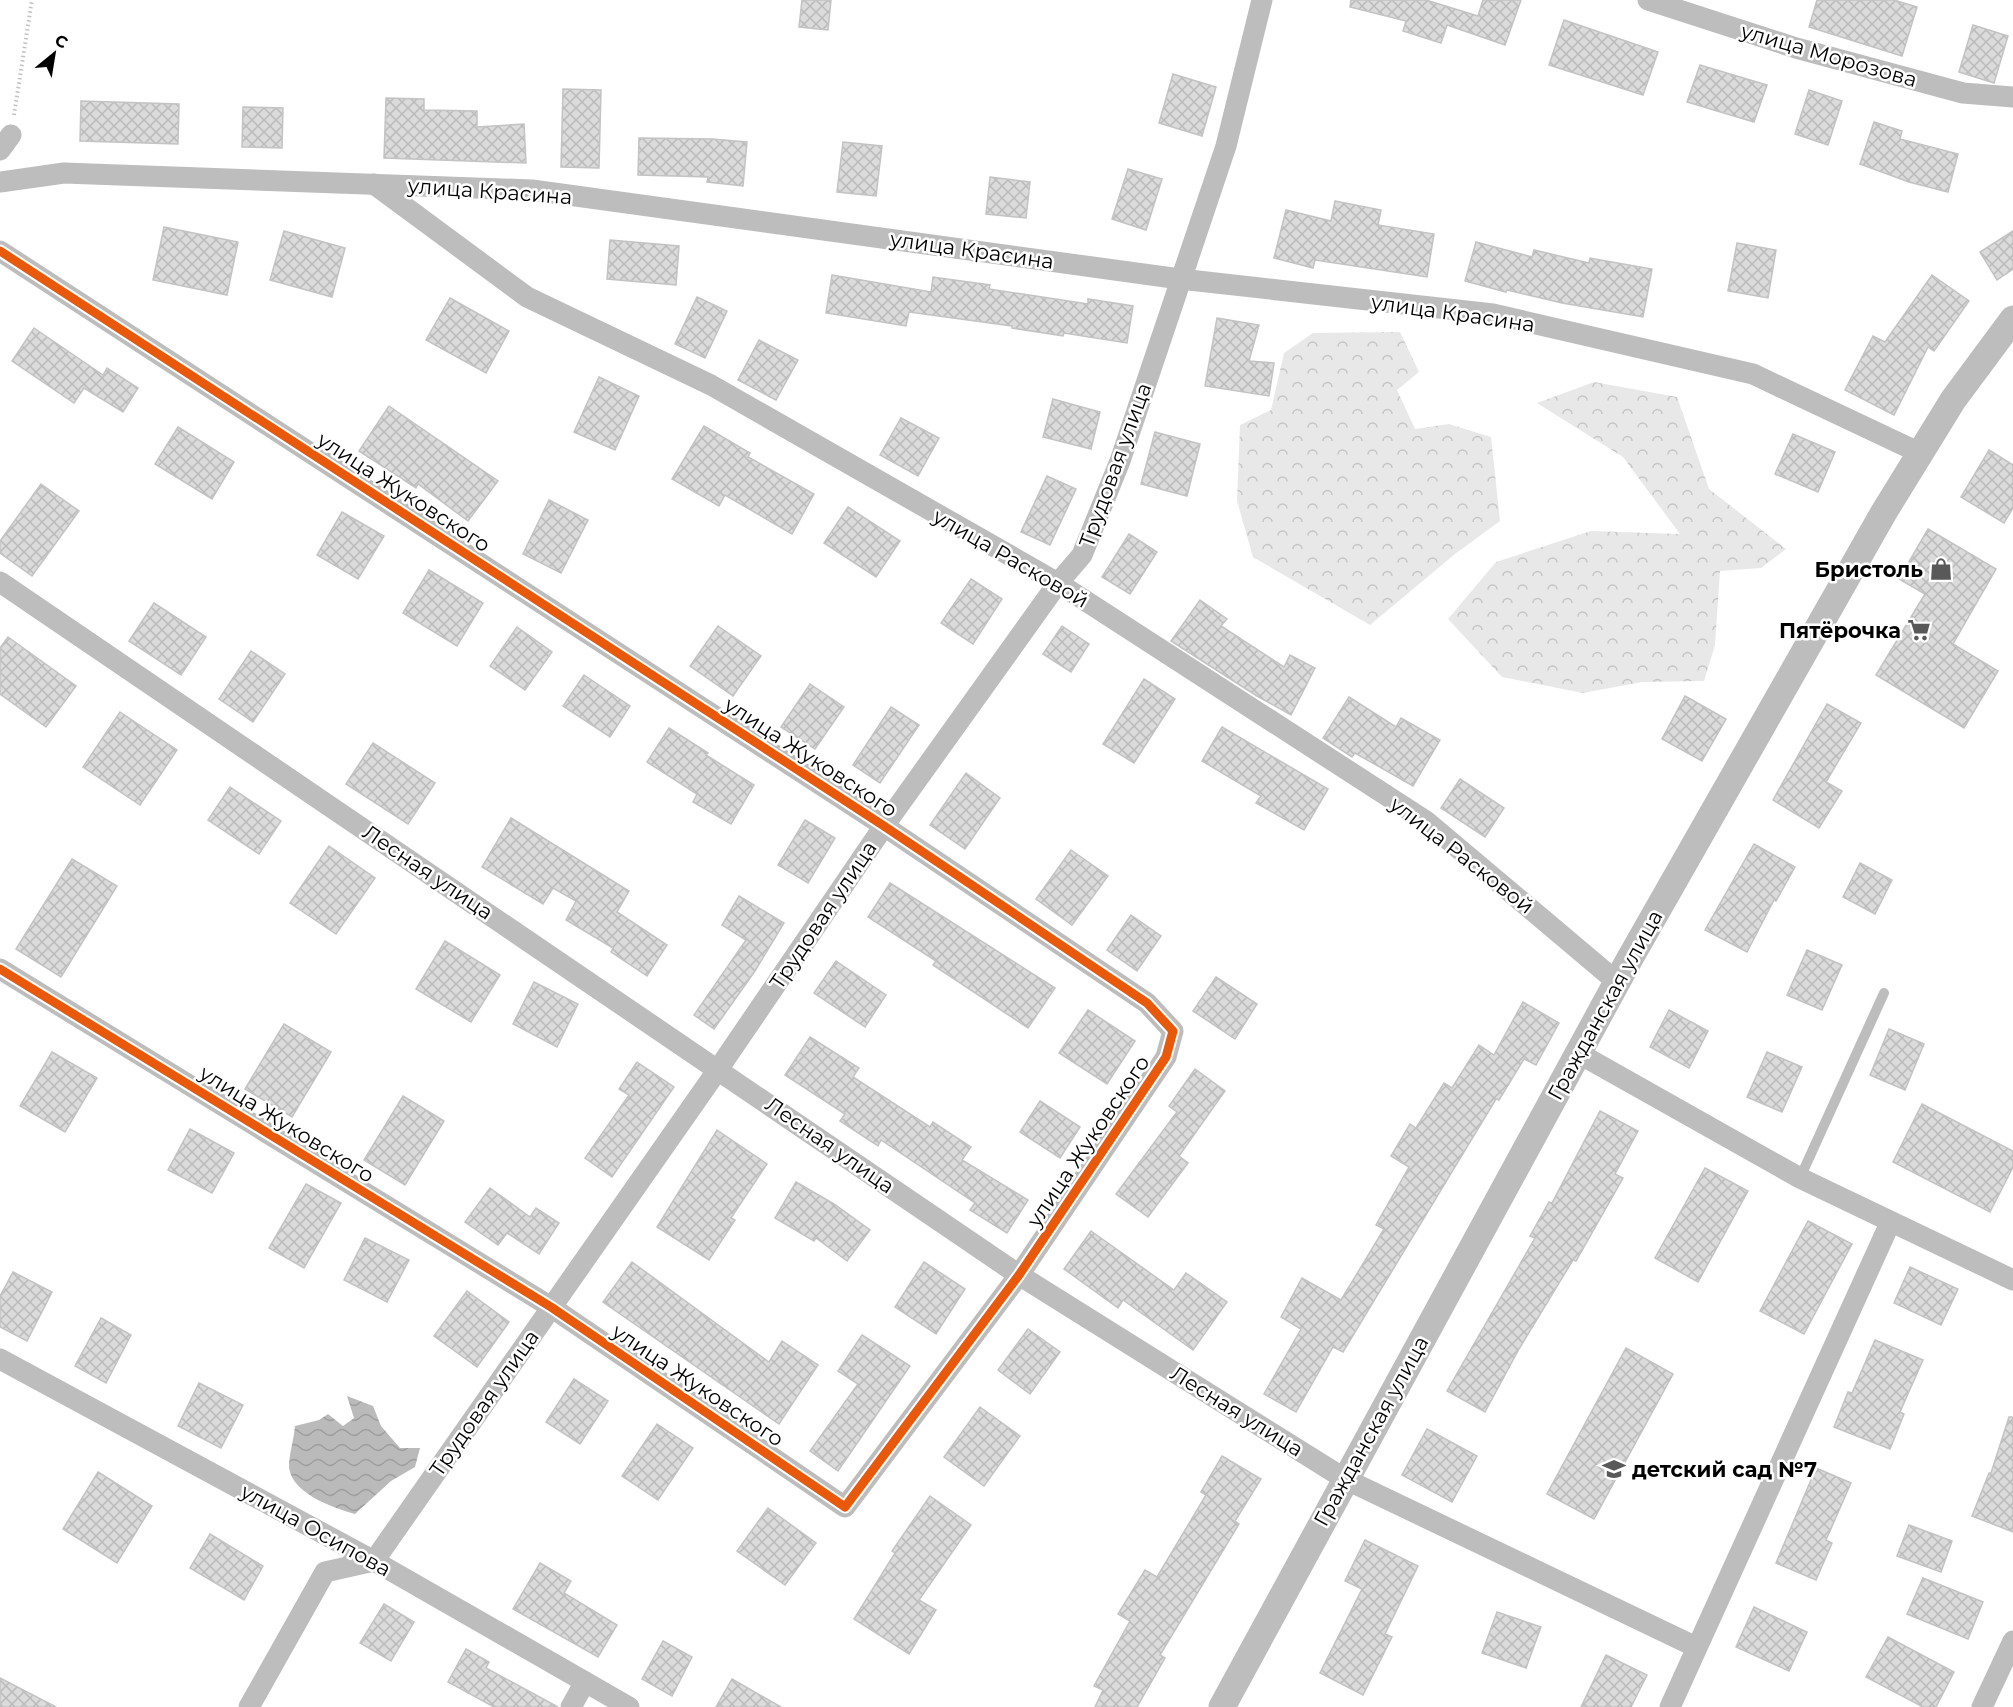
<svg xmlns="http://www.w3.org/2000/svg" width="2013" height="1707" font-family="Montserrat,sans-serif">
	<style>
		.forest { fill: url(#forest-crowns) }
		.water { fill: url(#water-waves) }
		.building { fill: url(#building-cross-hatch); stroke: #c3c3c3; stroke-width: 1.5 }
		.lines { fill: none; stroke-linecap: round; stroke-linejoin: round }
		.path { stroke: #c2c2c2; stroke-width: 4; stroke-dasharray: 1.5 3; stroke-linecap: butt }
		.service { stroke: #bdbdbd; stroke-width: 10 }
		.minor { stroke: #bdbdbd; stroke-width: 21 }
		.tertiary { stroke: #bdbdbd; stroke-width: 27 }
		.cycleway-casing { stroke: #fff; stroke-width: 13 }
		.cycleway { stroke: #e8590c; stroke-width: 9 }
		.labels { text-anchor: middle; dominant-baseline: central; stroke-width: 5; stroke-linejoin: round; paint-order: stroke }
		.street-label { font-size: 21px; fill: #000; stroke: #fff }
		.poi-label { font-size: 21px; font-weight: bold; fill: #000; stroke: #fff; text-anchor: end }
	</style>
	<defs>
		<pattern id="forest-crowns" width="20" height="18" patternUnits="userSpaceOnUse" patternTransform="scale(1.5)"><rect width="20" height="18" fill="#e8e8e8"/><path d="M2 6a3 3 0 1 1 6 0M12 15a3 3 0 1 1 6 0" fill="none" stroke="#c5c5c5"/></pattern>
		<pattern id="water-waves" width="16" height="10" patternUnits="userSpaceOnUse" patternTransform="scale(1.5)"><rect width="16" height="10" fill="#bababa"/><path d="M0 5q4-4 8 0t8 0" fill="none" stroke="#9e9e9e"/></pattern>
		<pattern id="building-cross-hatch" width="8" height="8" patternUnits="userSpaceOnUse" patternTransform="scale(1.5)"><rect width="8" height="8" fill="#dbdbdb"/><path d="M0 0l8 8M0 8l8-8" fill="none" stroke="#bababa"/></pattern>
	</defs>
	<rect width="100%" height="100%" fill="#fff"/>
	<g class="forest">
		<polygon points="1400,332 1419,372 1397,390 1415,429 1449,424 1491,437 1500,521 1455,554 1370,625 1253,557 1237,501 1240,425 1271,410 1284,353 1313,333"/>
		<polygon points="1594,382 1677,397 1709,489 1786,549 1761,568 1720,571 1715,645 1704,681 1642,682 1583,693 1502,677 1448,619 1496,562 1591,531 1680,534 1623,457 1537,403"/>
	</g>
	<path class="water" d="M 347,1396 L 373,1406 L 381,1426 L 400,1448 L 420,1448 L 415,1467 L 391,1481 L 355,1514 C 333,1508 287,1492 289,1463 C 290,1451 294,1438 295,1426 L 319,1420 L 328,1414 L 343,1426 L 354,1418 Z"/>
	<g class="building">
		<polygon points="802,0 831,0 828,30 799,27"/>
		<polygon points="1351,0 1426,0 1478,16 1483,0 1521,0 1505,45 1447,25 1441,43 1403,31 1406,21 1350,7"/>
		<polygon points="1817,0 1894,0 1917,7 1902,56 1809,27"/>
		<polygon points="1564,20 1658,52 1643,95 1549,65"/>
		<polygon points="1973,25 2008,36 1994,83 1959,72"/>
		<polygon points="1700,65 1767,85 1754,122 1687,102"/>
		<polygon points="1173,74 1216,87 1202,136 1159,123"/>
		<polygon points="563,89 601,90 599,168 561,167"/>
		<polygon points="1809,90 1842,101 1828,145 1795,134"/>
		<polygon points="386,98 424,99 424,110 477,111 477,127 524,124 526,163 384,158"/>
		<polygon points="81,101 179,104 178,144 80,141"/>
		<polygon points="243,107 283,108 282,148 242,147"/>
		<polygon points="1874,122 1902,131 1900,139 1958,154 1948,192 1909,182 1860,164"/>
		<polygon points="639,138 712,139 747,142 743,186 707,182 708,177 638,175"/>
		<polygon points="843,142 882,146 876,196 837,192"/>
		<polygon points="1128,169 1162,179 1146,230 1112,219"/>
		<polygon points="990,177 1030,182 1026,218 986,214"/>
		<polygon points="1335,201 1381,210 1378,225 1434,234 1427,277 1315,260 1313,268 1274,258 1286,210 1331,221"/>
		<polygon points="164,227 238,242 227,295 153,280"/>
		<polygon points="284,231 345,248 332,297 270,280"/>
		<polygon points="2013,231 2013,269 1997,280 1980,252"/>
		<polygon points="610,240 679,246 676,285 607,279"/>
		<polygon points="1476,242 1532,257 1534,250 1589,263 1590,258 1652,269 1643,317 1562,303 1507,290 1506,292 1465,281"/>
		<polygon points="1737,243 1776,250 1768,298 1728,291"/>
		<polygon points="832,275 931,292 933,277 990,285 989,289 1088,304 1088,299 1133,306 1127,343 1064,333 1063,336 1012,328 1012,326 909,312 906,326 826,313"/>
		<polygon points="1932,275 1969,301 1934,351 1928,347 1894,415 1845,390 1873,336 1885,342"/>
		<polygon points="697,297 727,311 705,358 675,344"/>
		<polygon points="450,298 509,331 486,373 426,340"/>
		<polygon points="1217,318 1259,325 1249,361 1274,363 1269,396 1205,386"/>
		<polygon points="34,328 103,375 107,368 138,388 123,412 84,388 74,403 12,361"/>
		<polygon points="759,340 798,360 776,400 738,380"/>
		<polygon points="599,377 639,396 615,450 574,432"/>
		<polygon points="1053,399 1100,412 1091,449 1043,437"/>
		<polygon points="389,406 498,481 468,521 418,484 416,488 359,451"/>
		<polygon points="901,418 939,438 918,476 880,455"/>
		<polygon points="704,426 750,453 748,457 814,494 792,534 725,495 719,506 672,479"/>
		<polygon points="178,427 234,462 212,499 155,464"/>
		<polygon points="1155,432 1200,444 1187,496 1141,484"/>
		<polygon points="1793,434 1835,452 1818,492 1775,474"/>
		<polygon points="1989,450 2013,465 2013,508 2004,523 1961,497"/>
		<polygon points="1047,476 1076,489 1050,545 1021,532"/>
		<polygon points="41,484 79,511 32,576 0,553 0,541"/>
		<polygon points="549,500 588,520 561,573 523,554"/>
		<polygon points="848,507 900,541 876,577 824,543"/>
		<polygon points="342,512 384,536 358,579 317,555"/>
		<polygon points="1928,529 1996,569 1953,644 1998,671 1964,728 1876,675 1925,594 1899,579"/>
		<polygon points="1129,534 1157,552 1130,594 1102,577"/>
		<polygon points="429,570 483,603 457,646 403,613"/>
		<polygon points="971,579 1002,599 973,644 941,623"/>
		<polygon points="1200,600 1227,619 1221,626 1284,667 1290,655 1315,668 1291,715 1257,696 1171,641"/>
		<polygon points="154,603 206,637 181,675 129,641"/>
		<polygon points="718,626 761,656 733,696 690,666"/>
		<polygon points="1062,626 1089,644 1071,672 1043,654"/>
		<polygon points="517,627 552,652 525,690 490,666"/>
		<polygon points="8,637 76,686 46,727 0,694 0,648"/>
		<polygon points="251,651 285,674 253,722 219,699"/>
		<polygon points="584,675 630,706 610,737 563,706"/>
		<polygon points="1144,679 1175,699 1134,763 1103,744"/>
		<polygon points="810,684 844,707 815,749 781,727"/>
		<polygon points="1685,696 1726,719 1702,761 1662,739"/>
		<polygon points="1349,697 1396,727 1401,718 1440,740 1413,786 1355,753 1352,757 1323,738"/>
		<polygon points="1827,704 1861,723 1826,782 1842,791 1819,828 1773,800"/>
		<polygon points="891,707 919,725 880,783 853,765"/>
		<polygon points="120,712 177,750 140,805 83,767"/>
		<polygon points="1222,727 1328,789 1304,830 1256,803 1261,796 1202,761"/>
		<polygon points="669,728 708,753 706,755 754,785 731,824 693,802 697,794 647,762"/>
		<polygon points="373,743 435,783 408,824 346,784"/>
		<polygon points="966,773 1000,798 965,849 930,825"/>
		<polygon points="1460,779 1504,808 1485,837 1441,808"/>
		<polygon points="230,787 281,821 259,854 208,820"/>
		<polygon points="511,818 629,891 617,912 667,945 647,976 611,952 613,948 566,920 576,901 553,888 543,904 482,867"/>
		<polygon points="805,820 835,838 808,883 778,865"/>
		<polygon points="1754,844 1795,867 1776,901 1774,900 1747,952 1705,930"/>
		<polygon points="329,846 375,878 336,934 290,903"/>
		<polygon points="1071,850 1108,876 1072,925 1036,899"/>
		<polygon points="72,859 117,886 61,977 16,949"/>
		<polygon points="1860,863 1892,880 1875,914 1843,897"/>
		<polygon points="890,883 1055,988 1028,1028 933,965 936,961 868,917"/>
		<polygon points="739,896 784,923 755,971 714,1029 694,1015 746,940 722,925"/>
		<polygon points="1131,915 1161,936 1137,971 1107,950"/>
		<polygon points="445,941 500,975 471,1022 416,989"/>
		<polygon points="1807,950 1842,965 1822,1010 1787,995"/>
		<polygon points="836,961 886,995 865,1027 814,993"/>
		<polygon points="1216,977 1257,1004 1235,1039 1193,1011"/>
		<polygon points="534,982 578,1004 557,1047 513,1024"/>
		<polygon points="1523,1002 1559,1023 1536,1065 1524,1059 1499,1100 1496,1099 1343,1352 1333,1347 1296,1412 1264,1394 1301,1329 1281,1317 1302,1278 1341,1300 1384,1229 1376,1225 1409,1167 1391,1156 1410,1124 1416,1128 1444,1083 1452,1088 1479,1045 1494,1055"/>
		<polygon points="1088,1010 1135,1041 1107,1084 1059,1053"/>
		<polygon points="1669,1010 1708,1031 1689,1068 1650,1047"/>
		<polygon points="284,1024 331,1052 292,1117 245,1089"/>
		<polygon points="1889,1029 1924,1044 1905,1090 1870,1075"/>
		<polygon points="810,1037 859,1068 853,1077 930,1127 933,1122 971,1147 962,1160 1028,1200 1007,1233 970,1210 975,1203 881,1140 878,1146 840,1121 845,1114 785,1075"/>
		<polygon points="52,1052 97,1078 65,1132 20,1106"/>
		<polygon points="1767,1052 1802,1067 1782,1112 1747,1097"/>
		<polygon points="637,1062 674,1087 612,1177 585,1158 629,1095 619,1089"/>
		<polygon points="1195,1069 1225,1091 1179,1156 1188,1163 1148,1217 1116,1194 1177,1112 1169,1106"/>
		<polygon points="403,1096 444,1121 405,1185 364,1160"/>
		<polygon points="1040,1101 1080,1127 1060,1158 1020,1132"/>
		<polygon points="1922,1104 2013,1151 2013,1167 1990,1212 1893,1162"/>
		<polygon points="1600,1111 1638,1131 1615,1174 1623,1178 1576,1261 1573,1260 1519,1349 1485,1412 1447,1391 1535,1238 1530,1236 1549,1202 1552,1203"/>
		<polygon points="190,1129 234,1153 212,1193 168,1170"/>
		<polygon points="717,1130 767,1164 731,1218 735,1220 709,1260 657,1227"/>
		<polygon points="1705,1168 1748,1191 1698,1282 1655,1258"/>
		<polygon points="796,1182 834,1204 870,1230 847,1261 816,1238 814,1241 775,1218"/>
		<polygon points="306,1184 341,1203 304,1268 269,1248"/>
		<polygon points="490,1188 530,1217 536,1208 559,1223 539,1254 507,1233 498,1245 465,1222"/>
		<polygon points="1808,1221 1852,1244 1804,1334 1760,1311"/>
		<polygon points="1091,1231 1174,1290 1186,1273 1227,1302 1193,1350 1123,1300 1118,1308 1064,1269"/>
		<polygon points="365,1238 409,1260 387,1302 344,1280"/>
		<polygon points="632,1262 769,1362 782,1341 818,1365 779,1424 603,1302"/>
		<polygon points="924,1262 965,1289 936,1334 895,1307"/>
		<polygon points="1910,1267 1958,1289 1941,1325 1894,1303"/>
		<polygon points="13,1272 52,1292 27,1341 0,1327 0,1296"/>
		<polygon points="467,1291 509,1322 477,1367 434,1336"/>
		<polygon points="101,1318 131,1335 106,1383 75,1366"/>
		<polygon points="1028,1329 1060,1352 1030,1394 998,1370"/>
		<polygon points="862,1335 910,1366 838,1471 810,1451 858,1384 838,1371"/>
		<polygon points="1875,1340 1923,1360 1900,1412 1904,1414 1890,1449 1834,1427 1848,1392 1852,1393"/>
		<polygon points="1626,1348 1673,1374 1594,1519 1547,1494"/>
		<polygon points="574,1379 608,1401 580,1444 546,1422"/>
		<polygon points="199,1383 243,1405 221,1448 178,1426"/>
		<polygon points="980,1407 1020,1436 984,1486 944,1457"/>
		<polygon points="2009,1417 2013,1417 2013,1532 1972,1516 1989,1473 1991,1473"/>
		<polygon points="657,1424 693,1448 658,1500 622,1476"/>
		<polygon points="1427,1429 1477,1456 1452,1502 1402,1475"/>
		<polygon points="1222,1456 1261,1479 1235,1521 1239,1524 1160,1655 1165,1658 1137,1707 1095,1707 1103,1690 1094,1686 1130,1621 1118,1614 1145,1570 1157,1577 1206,1495 1201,1492"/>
		<polygon points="1816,1468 1851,1483 1826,1540 1832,1543 1816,1580 1776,1563"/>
		<polygon points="98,1472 152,1506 117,1563 63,1529"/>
		<polygon points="930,1496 971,1525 919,1600 936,1610 909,1654 854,1619 895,1553 892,1551"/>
		<polygon points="768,1508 816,1543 785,1585 737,1551"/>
		<polygon points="1909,1525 1952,1541 1941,1572 1897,1556"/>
		<polygon points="210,1534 263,1566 244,1600 190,1568"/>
		<polygon points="1365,1540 1418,1566 1385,1634 1392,1637 1363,1695 1320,1673 1362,1589 1345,1581"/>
		<polygon points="540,1563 571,1581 564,1593 617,1625 598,1657 513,1609"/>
		<polygon points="1923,1578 1983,1602 1968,1639 1907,1614"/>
		<polygon points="384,1604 414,1622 391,1661 360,1643"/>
		<polygon points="1754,1607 1807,1632 1789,1671 1736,1647"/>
		<polygon points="1497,1612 1541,1627 1526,1668 1482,1653"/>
		<polygon points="1888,1637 1954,1672 1936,1707 1923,1707 1866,1677"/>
		<polygon points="663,1641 692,1657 672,1696 642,1679"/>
		<polygon points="466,1649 489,1662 486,1668 558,1707 494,1707 448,1682"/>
		<polygon points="1606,1655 1647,1675 1631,1707 1581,1707"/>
		<polygon points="0,1678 56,1707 0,1707"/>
		<polygon points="732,1679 781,1707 716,1707"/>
	</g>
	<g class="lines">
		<polyline class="path" points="14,115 32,0"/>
		<polyline class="service" points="1800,1178 1884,993"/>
		<g class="minor">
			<polyline points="1648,0 1796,48 1963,93 2013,97"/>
			<polyline points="0,150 11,135"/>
			<polyline points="0,182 64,173 532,190 1180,279 1493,314 1753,374 1920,453"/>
			<polyline points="374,184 527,297 711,385 1058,583 1426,821 1617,982"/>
			<polyline points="0,251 884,826 1147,1003 1173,1031 1166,1057 1019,1275 845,1507 551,1307 0,969"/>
			<polyline points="0,582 1019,1275 1345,1479 1696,1647"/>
			<polyline points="1578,1053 1800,1178 2013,1280"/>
			<polyline points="0,1359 374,1561 629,1707"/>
			<polyline points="249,1707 325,1572 374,1561 719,1068 884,826 1058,583 1082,555 1120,461 1226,146 1262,0"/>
			<polyline points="571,1707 585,1682"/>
			<polyline points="1670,1707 1890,1223"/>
			<polyline points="1982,1707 2013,1641"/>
		</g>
		<polyline class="tertiary" points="1222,1707 1629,960 1884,512 1953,400 2013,319"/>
		<g class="cycleway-casing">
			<polyline id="cycleway" points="0,251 884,826 1147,1003 1173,1031 1166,1057 1019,1275 845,1507 551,1307 0,969"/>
		</g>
		<use href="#cycleway" class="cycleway"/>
	</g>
	<defs>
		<g id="shop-bare" transform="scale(1.8)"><path d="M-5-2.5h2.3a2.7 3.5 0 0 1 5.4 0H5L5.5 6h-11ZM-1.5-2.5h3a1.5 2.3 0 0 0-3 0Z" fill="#595959" stroke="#fff" stroke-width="2.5" paint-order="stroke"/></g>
		<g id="supermarket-bare" transform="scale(1.8)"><path d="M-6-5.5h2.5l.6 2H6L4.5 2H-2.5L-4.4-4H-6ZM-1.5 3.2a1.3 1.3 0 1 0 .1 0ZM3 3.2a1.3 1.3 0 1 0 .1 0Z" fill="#595959" stroke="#fff" stroke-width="2.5" paint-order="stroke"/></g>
		<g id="school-bare" transform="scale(1.8)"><path d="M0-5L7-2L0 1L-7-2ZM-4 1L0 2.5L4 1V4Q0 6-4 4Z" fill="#595959" stroke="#fff" stroke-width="2.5" paint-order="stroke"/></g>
	</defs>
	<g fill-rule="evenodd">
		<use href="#shop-bare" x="1941" y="569"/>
		<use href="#supermarket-bare" x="1919" y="630"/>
		<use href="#school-bare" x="1614" y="1469"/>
	</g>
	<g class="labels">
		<g class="street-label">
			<text transform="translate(1829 55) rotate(16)">улица Морозова</text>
			<text transform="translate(490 191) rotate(4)">улица Красина</text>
			<text transform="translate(972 250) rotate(8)">улица Красина</text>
			<text transform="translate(1453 313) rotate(8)">улица Красина</text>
			<text transform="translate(1115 465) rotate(-70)">Трудовая улица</text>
			<text transform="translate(404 492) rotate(33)">улица Жуковского</text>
			<text transform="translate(1011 558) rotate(30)">улица Расковой</text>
			<text transform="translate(811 757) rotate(33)">улица Жуковского</text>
			<text transform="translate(1462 855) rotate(38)">улица Расковой</text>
			<text transform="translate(428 872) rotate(34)">Лесная улица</text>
			<text transform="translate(823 915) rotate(-56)">Трудовая улица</text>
			<text transform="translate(1605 1005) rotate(-61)">Гражданская улица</text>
			<text transform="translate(287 1124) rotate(32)">улица Жуковского</text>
			<text transform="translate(1088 1141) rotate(-56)">улица Жуковского</text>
			<text transform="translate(830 1145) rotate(35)">Лесная улица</text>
			<text transform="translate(698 1385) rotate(34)">улица Жуковского</text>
			<text transform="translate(484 1403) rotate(-55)">Трудовая улица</text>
			<text transform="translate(1237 1411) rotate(32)">Лесная улица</text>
			<text transform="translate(1371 1431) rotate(-61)">Гражданская улица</text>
			<text transform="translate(316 1530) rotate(29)">улица Осипова</text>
		</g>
		<g class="poi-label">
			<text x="1923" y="569">Бристоль</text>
			<text x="1901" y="630">Пятёрочка</text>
			<text x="1632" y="1469" text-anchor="start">детский сад №7</text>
		</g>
	</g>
	<g transform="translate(54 54) rotate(30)" stroke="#ffffff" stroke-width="4.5" paint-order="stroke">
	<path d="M0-4.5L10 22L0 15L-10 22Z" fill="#000000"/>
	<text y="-9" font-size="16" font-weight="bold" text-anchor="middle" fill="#000000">С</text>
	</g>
</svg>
